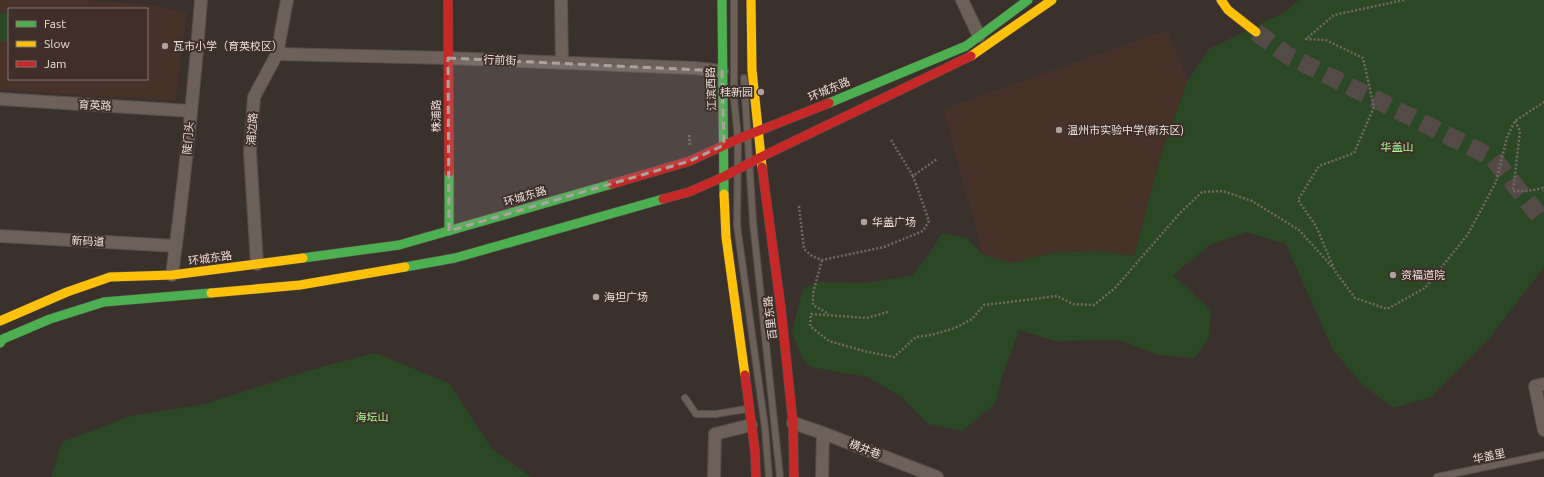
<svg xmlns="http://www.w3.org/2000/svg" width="1544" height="477" font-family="Ubuntu,'Noto Sans SC',sans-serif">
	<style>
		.built { fill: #47322a; fill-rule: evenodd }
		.green { fill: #2b4825 }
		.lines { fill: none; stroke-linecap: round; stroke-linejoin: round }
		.secondary-tunnel { stroke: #544b47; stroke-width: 18; stroke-dasharray: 18 9; stroke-linecap: butt }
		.lane-casing { stroke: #554e4a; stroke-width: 8 }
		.street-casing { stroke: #554e4a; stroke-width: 14 }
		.fast-casing { stroke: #554e4a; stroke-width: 10 }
		.slow-casing { stroke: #554e4a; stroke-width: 10 }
		.jam-casing { stroke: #554e4a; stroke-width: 10 }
		.path { stroke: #726863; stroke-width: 2.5; stroke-dasharray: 2 2; stroke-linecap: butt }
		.lane { stroke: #6c6059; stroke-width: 6 }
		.street { stroke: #6c6059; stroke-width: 12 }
		.fast { stroke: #4caf50; stroke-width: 9 }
		.slow { stroke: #ffc107; stroke-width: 9 }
		.jam { stroke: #c62828; stroke-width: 9 }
		.marked { fill: #aca29e; fill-opacity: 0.2; stroke: #aca29e; stroke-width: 3; stroke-dasharray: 8 5; stroke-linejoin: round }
		.poi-dot { fill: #aca29e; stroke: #3f2f28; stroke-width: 1.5 }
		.labels { text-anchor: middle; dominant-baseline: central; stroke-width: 4; stroke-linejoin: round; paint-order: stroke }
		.poi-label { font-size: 11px; fill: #eadfdb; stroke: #3f2f28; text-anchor: start }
		.street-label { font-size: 11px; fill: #eadfdb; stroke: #3f2f28 }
		.park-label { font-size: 11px; fill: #a3f895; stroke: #3f2f28 }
	</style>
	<rect width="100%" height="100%" fill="#3a312d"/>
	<g class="built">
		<path d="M 0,0 L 85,0 L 154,5 L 187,13 L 175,101 L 0,90 ZM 9,9 L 147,9 L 147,79 L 9,79 Z"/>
		<polygon points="1167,30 1188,80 1162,151 1134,256 1096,251 1051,253 1012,263 983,255 943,109"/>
	</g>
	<g class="green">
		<polygon points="1299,0 1544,0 1544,267 1489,339 1431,397 1393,408 1363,385 1333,350 1286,244 1246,232 1210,245 1173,275 1211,310 1209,338 1194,358 1159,355 1119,340 1055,341 1019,330 1002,377 995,404 962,431 929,424 903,398 868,377 811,367 802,358 792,332 803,289 819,282 866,283 913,275 932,250 942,233 967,238 983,255 1012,263 1051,253 1096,251 1134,256 1162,151 1188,80 1209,49 1283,13"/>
		<polygon points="0,13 9,14 9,42 0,41"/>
		<polygon points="375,353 449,383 492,449 531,477 51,477 62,442 130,416 205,404 307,371"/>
	</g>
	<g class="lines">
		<polyline class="secondary-tunnel" points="1256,32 1287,55 1493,158 1544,222"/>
		<g class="lane-casing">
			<g id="lane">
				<polyline points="734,0 734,99 738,139 737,225 765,428 769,477"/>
				<polyline points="744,78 753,222 780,477"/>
				<polyline points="685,398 696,414 716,414 746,409"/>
				<polyline points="1437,477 1544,455"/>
			</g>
		</g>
		<g class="street-casing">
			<g id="street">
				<polyline points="561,0 562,62"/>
				<polyline points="962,0 979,36"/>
				<polyline points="277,54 448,58 695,68 722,71"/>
				<polyline points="0,99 191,111"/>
				<polyline points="0,236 176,246"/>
				<polyline points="257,264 250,152 254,97 277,54 287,0"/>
				<path d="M 172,275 C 184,184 194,92 201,0"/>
				<polyline points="1544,384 1535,386 1544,430"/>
				<polyline points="793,423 823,433 937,477"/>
				<polyline points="714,477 715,434 751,425"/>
				<polyline points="822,477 823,433"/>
			</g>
		</g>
		<g class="fast-casing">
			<g id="fast">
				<polyline points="722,0 724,194"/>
				<polyline points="829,103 966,46 1028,0"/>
				<polyline points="449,172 449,231"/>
				<polyline points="303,258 399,245 612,184"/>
				<polyline points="405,267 455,258 663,199"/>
				<polyline points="0,343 3,339 50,319 104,302 211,293"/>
			</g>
		</g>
		<g class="slow-casing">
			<g id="slow">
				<polyline points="751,0 752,70 762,167"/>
				<polyline points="1221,0 1228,10 1256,32"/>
				<polyline points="971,56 1052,0"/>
				<polyline points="724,194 726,237 745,375"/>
				<polyline points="211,293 300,285 405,267"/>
				<polyline points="0,321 67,292 110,277 172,275 303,258"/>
			</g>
		</g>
		<g class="jam-casing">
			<g id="jam">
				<polyline points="448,0 449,172"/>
				<polyline points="762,167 781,309 793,423 794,477"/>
				<polyline points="612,184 690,161 738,139 829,103"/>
				<polyline points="663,199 689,192 723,177 761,157 971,56"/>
				<polyline points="745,375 755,451 756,477"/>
			</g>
		</g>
		<g class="path">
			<polyline points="1404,0 1334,15 1306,39 1326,40 1363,58 1374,107 1354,153 1319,166 1298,200 1316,226 1335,271 1355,298 1387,309 1425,288 1468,234 1496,182 1507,137 1515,121 1544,102"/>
			<polyline points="1515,121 1520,131 1513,191 1528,191 1543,188 1544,191"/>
			<polyline points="689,135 690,146"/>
			<polyline points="891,140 913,176"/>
			<polyline points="799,206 804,249 812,256 822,260 884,247 923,231 929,221 913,176 937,159"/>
			<polyline points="822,260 813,293 813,305 829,314"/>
			<polyline points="888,312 867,318 811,314 810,326 829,341 864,351 894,357 916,337 931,335 955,328 972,319 984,305 1057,296 1073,304 1094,305 1115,288 1180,213 1202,192 1223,191 1252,201 1299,230 1334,269"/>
		</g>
		<use href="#lane" class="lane"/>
		<use href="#street" class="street"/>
		<use href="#fast" class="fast"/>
		<use href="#slow" class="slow"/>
		<use href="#jam" class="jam"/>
	</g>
	<path class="marked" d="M 448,58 L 722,71 L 724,145 L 690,161 L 449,231 Z"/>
	<g class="poi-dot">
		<circle cx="165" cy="46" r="4"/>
		<circle cx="761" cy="92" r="4"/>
		<circle cx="1059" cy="130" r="4"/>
		<circle cx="864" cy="222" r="4"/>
		<circle cx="1393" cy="275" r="4"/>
		<circle cx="596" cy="297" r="4"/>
	</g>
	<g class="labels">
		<g class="poi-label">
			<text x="173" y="46">瓦市小学（育英校区）</text>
			<text x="753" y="92" text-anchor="end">桂新园</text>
			<text x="1067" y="130">温州市实验中学(新东区)</text>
			<text x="872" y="222">华盖广场</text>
			<text x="1401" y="275">资福道院</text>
			<text x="604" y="297">海坦广场</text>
		</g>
		<g class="street-label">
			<text transform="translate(500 60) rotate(2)">行前街</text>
			<text transform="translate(711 89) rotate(-92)">江滨西路</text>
			<text transform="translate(829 89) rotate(-23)">环城东路</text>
			<text transform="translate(95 105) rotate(3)">育英路</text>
			<text transform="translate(436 116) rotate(-90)">株浦路</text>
			<text transform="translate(252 129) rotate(-86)">浦边路</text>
			<text transform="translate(188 138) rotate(-85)">陡门头</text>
			<text transform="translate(525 196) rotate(-16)">环城东路</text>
			<text transform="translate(88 241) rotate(3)">新码道</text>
			<text transform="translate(210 258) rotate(-8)">环城东路</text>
			<text transform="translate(770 318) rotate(-97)">百里东路</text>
			<text transform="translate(865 449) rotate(21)">横井巷</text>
			<text transform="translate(1489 456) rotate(-12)">华盖里</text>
		</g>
		<g class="park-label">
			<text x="1397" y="147">华盖山</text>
			<text x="372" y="417">海坛山</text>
		</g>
	</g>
	<rect x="8" y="8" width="140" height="72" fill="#3f2f28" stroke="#837570"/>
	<rect x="16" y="21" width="20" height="6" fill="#4caf50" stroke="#837570"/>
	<text x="44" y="28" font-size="12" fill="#eadfdb">Fast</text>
	<rect x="16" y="41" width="20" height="6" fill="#ffc107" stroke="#837570"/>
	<text x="44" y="48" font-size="12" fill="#eadfdb">Slow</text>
	<rect x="16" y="61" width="20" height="6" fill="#c62828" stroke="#837570"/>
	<text x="44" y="68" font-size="12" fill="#eadfdb">Jam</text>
</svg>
